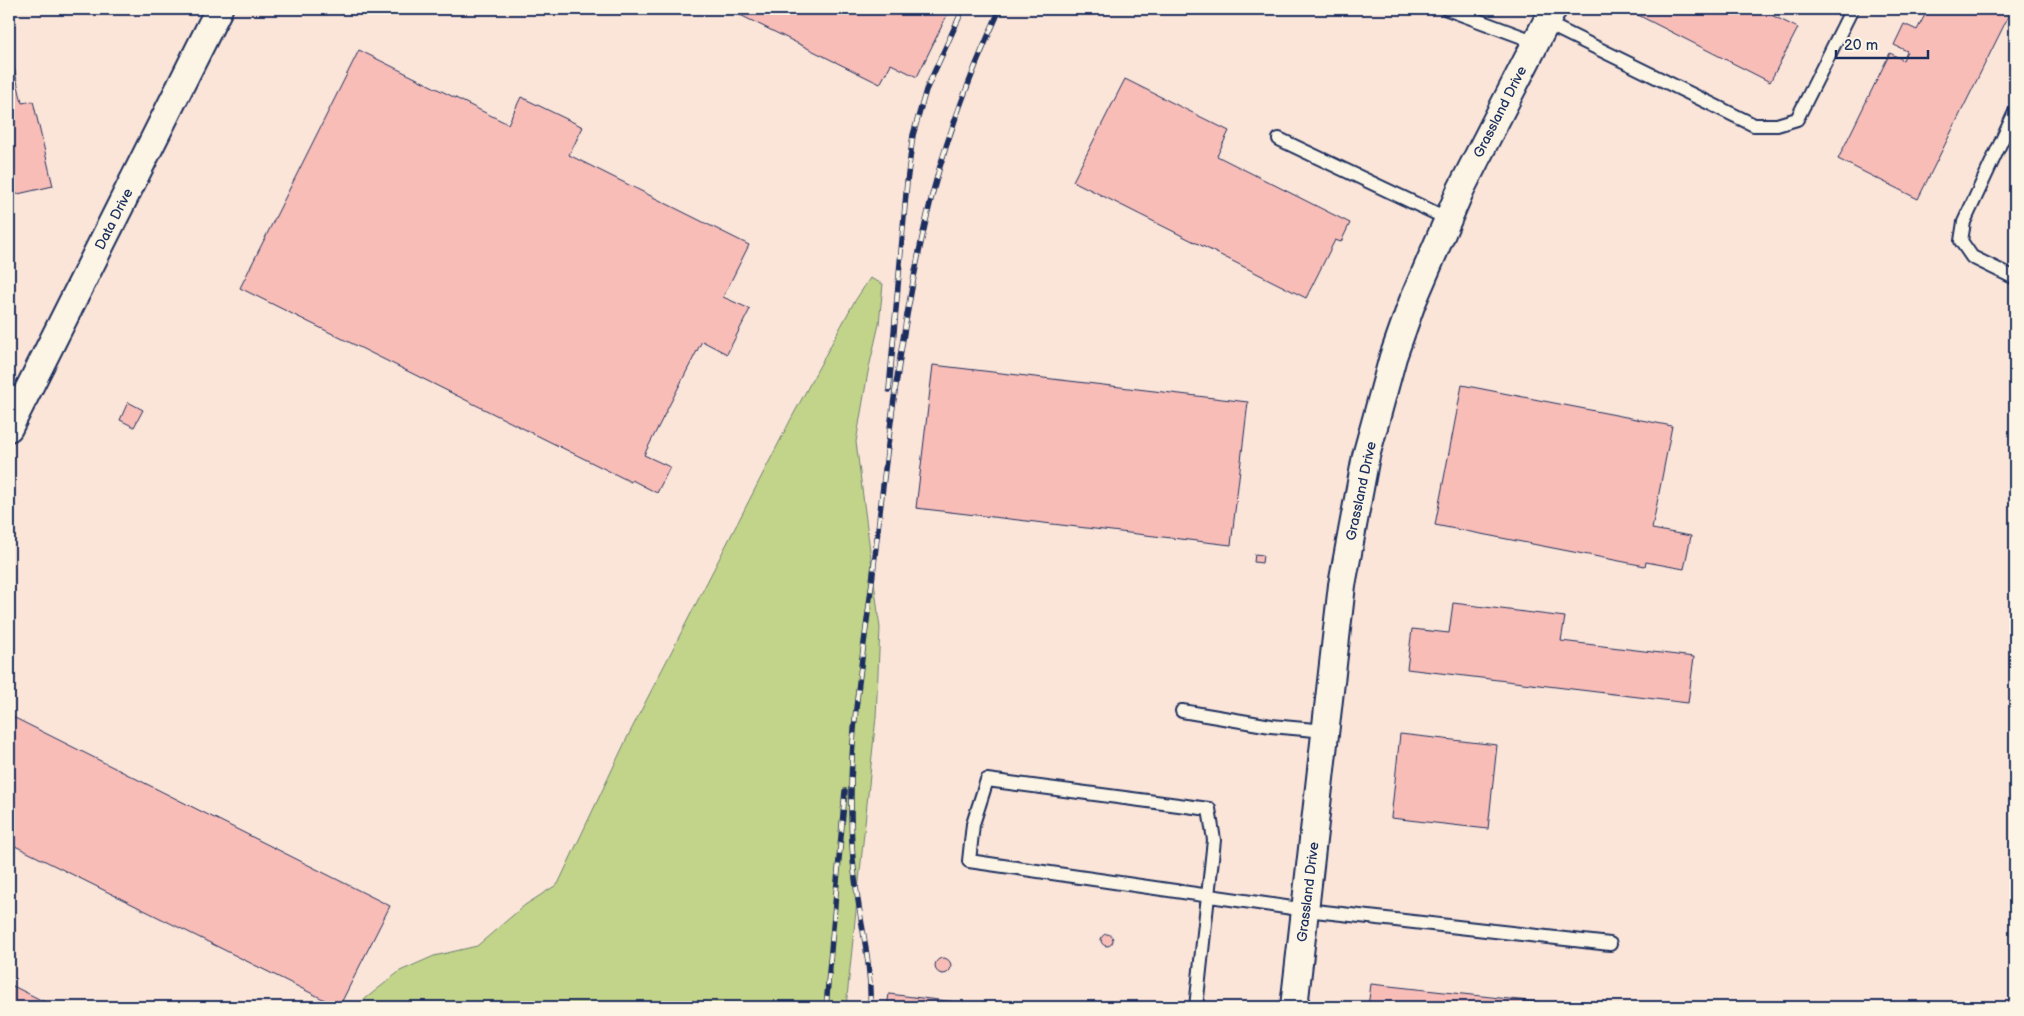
<svg xmlns="http://www.w3.org/2000/svg" width="2024" height="1016" font-family="'Balsamiq Sans',sans-serif">
	<style>
		.built { fill: #fbe4d8 }
		.green { fill: #c2d489; stroke: #6e8274 }
		.building { fill: #f9bdb8; stroke: #1b2f5e }
		.lines { fill: none; stroke-linecap: round; stroke-linejoin: round }
		.service-casing { stroke: #1b2f5e; stroke-width: 16 }
		.minor-casing { stroke: #1b2f5e; stroke-width: 30 }
		.service { stroke: #fcf5e5; stroke-width: 12 }
		.minor { stroke: #fcf5e5; stroke-width: 26 }
		.rail-casing { stroke: #1b2f5e; stroke-width: 5.5 }
		.rail { stroke: #fcf5e5; stroke-width: 4; stroke-dasharray: 11; stroke-linecap: butt }
		.labels { text-anchor: middle; dominant-baseline: central; stroke-width: 4; stroke-linejoin: round; paint-order: stroke }
		.street-label { font-size: 14px; fill: #1b2f5e; stroke: #fcf5e5 }
	</style>
	<rect width="100%" height="100%" fill="#fcf5e5"/>
	<filter id="ink" filterUnits="userSpaceOnUse"><feTurbulence type="fractalNoise" baseFrequency=".02" numOctaves="2"/><feDisplacementMap in="SourceGraphic" scale="10" xChannelSelector="R" yChannelSelector="G"/><feConvolveMatrix kernelMatrix="1 2 1 2 8 2 1 2 1" color-interpolation-filters="sRGB"/></filter>
	<g filter="url(#ink)">
		<rect class="built" x="9" y="9" width="2006" height="998"/>
		<polygon class="green" points="870,278 883,284 879,324 868,372 856,442 880,628 876,717 846,1007 355,1007 400,971 434,956 477,946 525,905 558,884 628,736 791,419 853,304"/>
		<g class="building">
			<polygon points="728,9 950,9 917,77 891,64 880,84"/>
			<polygon points="1639,9 1759,9 1798,28 1770,82 1636,14"/>
			<polygon points="1928,9 2012,9 1918,199 1838,159 1890,53 1903,60 1907,51 1894,45 1904,24 1917,30"/>
			<polygon points="359,50 508,124 521,97 583,127 569,155 749,245 723,297 750,309 727,354 702,341 644,455 670,467 657,493 632,480 631,482 240,288"/>
			<polygon points="13,63 22,103 33,101 53,186 9,196 9,64"/>
			<polygon points="1125,79 1229,131 1217,156 1350,223 1341,242 1335,240 1306,298 1073,181"/>
			<polygon points="933,365 1248,402 1231,545 916,508"/>
			<polygon points="1462,385 1672,426 1652,529 1691,536 1684,569 1646,562 1645,566 1435,525"/>
			<polygon points="128,402 143,410 134,427 120,420"/>
			<polygon points="1255,554 1263,555 1262,563 1254,562"/>
			<polygon points="1453,603 1565,617 1561,641 1694,657 1688,703 1407,669 1412,629 1449,633"/>
			<polygon points="9,715 390,906 339,1007 9,843"/>
			<polygon points="1400,734 1497,745 1488,829 1391,818"/>
			<circle cx="1107" cy="940" r="6"/>
			<circle cx="943" cy="966" r="8"/>
			<polygon points="9,984 55,1007 9,1007"/>
			<polygon points="1371,984 1444,992 1584,1007 1368,1007"/>
			<polygon points="889,994 938,1000 1008,1007 887,1007"/>
		</g>
		<g class="lines">
			<g class="service-casing">
				<g id="service">
					<polyline points="1447,9 1536,42"/>
					<polyline points="1546,23 1754,125 1777,125 1797,119 1852,9"/>
					<polyline points="2015,112 1964,222 1961,241 1972,257 2015,278"/>
					<polyline points="1279,139 1448,219"/>
					<polyline points="1182,711 1271,726 1326,731"/>
					<polyline points="1196,1007 1214,840 1209,809 987,780 973,824 969,861 1306,910 1610,944"/>
				</g>
			</g>
			<g class="minor-casing">
				<g id="minor">
					<polyline points="9,428 219,9"/>
					<polyline points="1294,1007 1342,585 1366,456 1393,357 1412,303 1461,189 1553,9"/>
				</g>
			</g>
			<use href="#service" class="service"/>
			<use href="#minor" class="minor"/>
			<g class="rail-casing">
				<g id="rail">
					<polyline points="889,390 907,182 913,135 926,90 963,9"/>
					<polyline points="826,1007 845,791"/>
					<path d="M 870,1007 C 872,965 861,927 856,886 C 852,859 851,831 851,804 C 850,724 865,644 874,565 C 887,448 900,331 927,216 C 943,145 970,75 1000,9"/>
				</g>
			</g>
			<use href="#rail" class="rail"/>
		</g>
	</g>
	<g class="labels">
		<g class="street-label">
			<text transform="translate(1500 112) rotate(-63)">Grassland Drive</text>
			<text transform="translate(114 219) rotate(-63)">Data Drive</text>
			<text transform="translate(1361 491) rotate(-78)">Grassland Drive</text>
			<text transform="translate(1308 892) rotate(-83)">Grassland Drive</text>
		</g>
	</g>
	<rect width="2024" height="1016" fill="none" stroke="#fcf5e5" stroke-width="30"/>
	<rect x="15" y="15" width="1994" height="986" fill="none" stroke="#1b2f5e" stroke-width="2" filter="url(#ink)"/>
	<path d="M1836 50v8h92v-8" fill="none" stroke="#1b2f5e" stroke-width="2.5"/>
	<text x="1844" y="50" font-size="15" fill="#1b2f5e" stroke="#fcf5e5" stroke-width="4" paint-order="stroke">20 m</text>
</svg>
